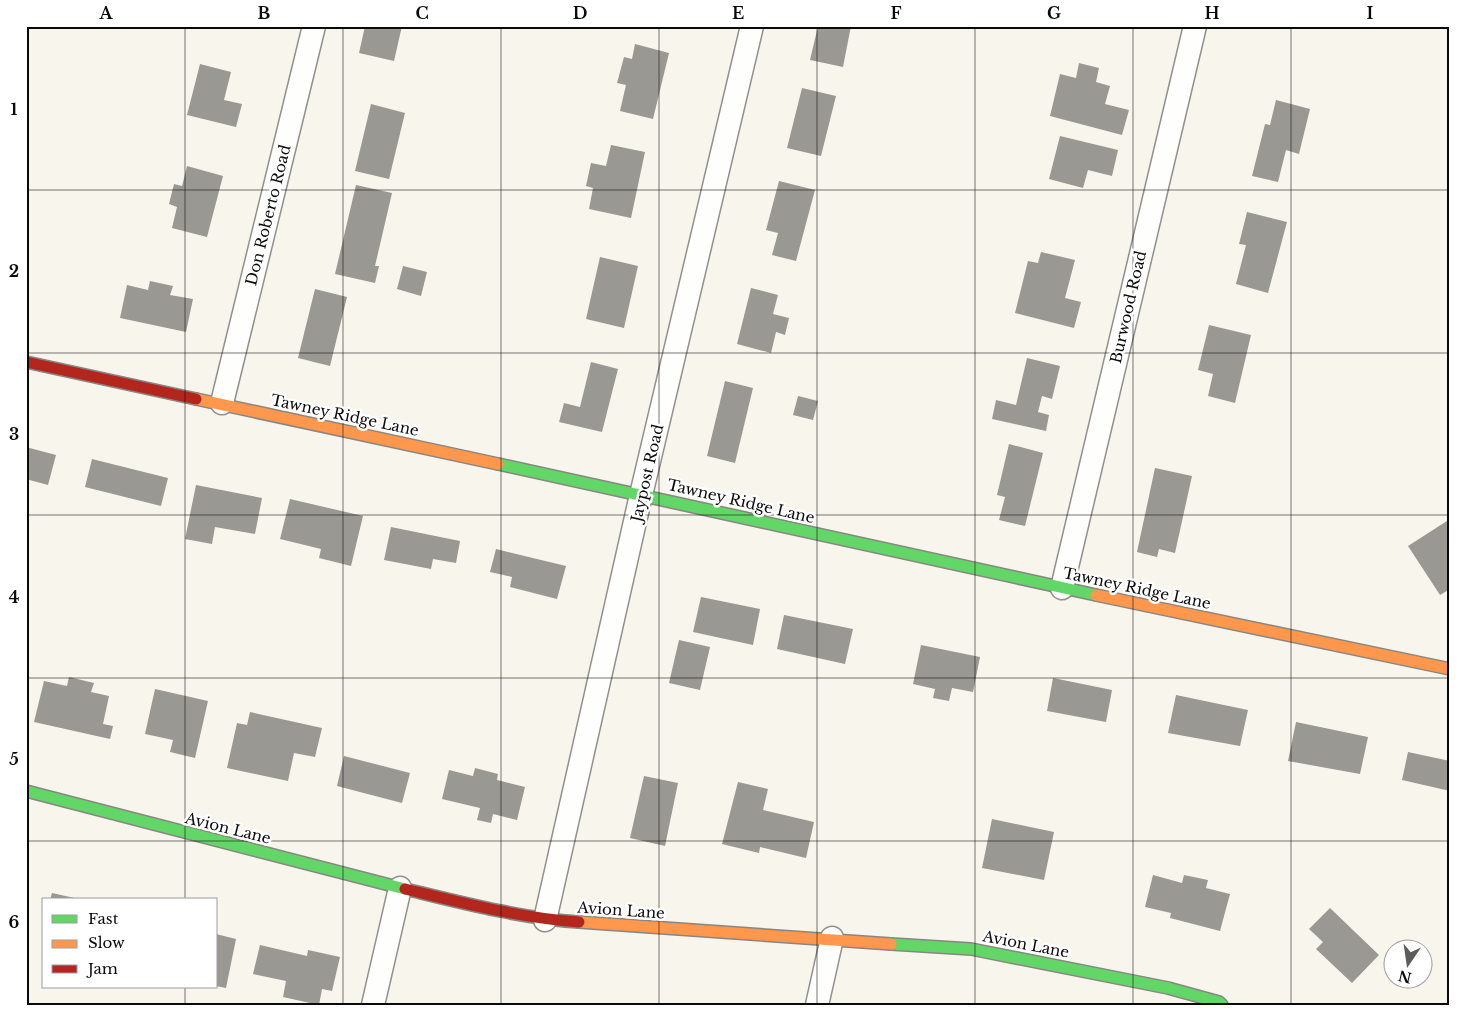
<svg xmlns="http://www.w3.org/2000/svg" width="1476" height="1031" font-family="'Libre Baskerville',serif">
	<style>
		.building { fill: #9a9893 }
		.lines { fill: none; stroke-linecap: round; stroke-linejoin: round }
		.street-casing { stroke: #91908c; stroke-width: 25 }
		.fast-casing { stroke: #888683; stroke-width: 14 }
		.slow-casing { stroke: #888683; stroke-width: 14 }
		.jam-casing { stroke: #888683; stroke-width: 14 }
		.street { stroke: #fefefc; stroke-width: 22 }
		.fast { stroke: #63d668; stroke-width: 11 }
		.slow { stroke: #ff974d; stroke-width: 11 }
		.jam { stroke: #b3261e; stroke-width: 11 }
		.grid { fill: none; stroke: #0a0a0a; stroke-width: 1; stroke-opacity: 0.55 }
		.labels { text-anchor: middle; dominant-baseline: central; stroke-width: 5; stroke-linejoin: round; paint-order: stroke }
		.street-label { font-size: 15px; fill: #0a0a0a; stroke: #fff }
		.neatline { fill: none; stroke: #0a0a0a; stroke-width: 2 }
		.grid-label { font-size: 16px; text-anchor: middle; font-weight: bold; fill: #0a0a0a }
	</style>
	<rect width="100%" height="100%" fill="#f8f5ed"/>
	<g class="building">
		<polygon points="365,26 402,26 394,61 359,53"/>
		<polygon points="818,26 851,26 843,67 810,60"/>
		<polygon points="635,44 669,53 653,119 620,111 626,85 617,83 624,57 632,59"/>
		<polygon points="1079,63 1099,68 1096,82 1110,86 1105,104 1129,110 1122,135 1050,116 1060,74 1076,78"/>
		<polygon points="200,64 231,72 224,100 242,104 236,127 187,115"/>
		<polygon points="802,88 836,96 821,156 787,148"/>
		<polygon points="1276,100 1310,109 1299,154 1286,150 1278,182 1252,176 1265,124 1270,125"/>
		<polygon points="371,104 405,113 389,179 355,171"/>
		<polygon points="1060,136 1118,150 1112,176 1088,170 1083,188 1049,179"/>
		<polygon points="611,145 645,152 631,218 589,209 593,188 586,186 591,163 606,166"/>
		<polygon points="187,166 223,176 207,237 172,228 177,207 169,204 174,184 182,186"/>
		<polygon points="779,181 815,190 796,261 772,255 778,233 766,230"/>
		<polygon points="356,185 392,193 375,266 379,266 375,283 335,274"/>
		<polygon points="1247,212 1287,222 1268,293 1236,284 1246,245 1239,244"/>
		<polygon points="1041,252 1075,260 1065,298 1081,302 1074,328 1015,313 1028,261 1038,263"/>
		<polygon points="600,257 638,266 624,328 586,319"/>
		<polygon points="403,266 427,272 421,296 397,289"/>
		<polygon points="150,281 173,286 170,295 193,299 186,332 120,318 127,285 148,290"/>
		<polygon points="751,288 778,295 773,314 789,318 785,335 776,332 771,353 737,344"/>
		<polygon points="315,289 347,297 330,366 298,358"/>
		<polygon points="1209,325 1251,335 1235,403 1208,396 1213,374 1198,370"/>
		<polygon points="1027,358 1060,366 1052,399 1042,396 1038,412 1049,415 1046,431 992,419 996,400 1016,405"/>
		<polygon points="591,362 618,369 602,432 559,422 564,403 580,407"/>
		<polygon points="725,381 753,388 735,463 707,456"/>
		<polygon points="798,396 818,401 813,420 793,415"/>
		<polygon points="1009,444 1043,453 1025,526 999,520 1005,497 997,495"/>
		<polygon points="26,447 56,455 48,485 26,479"/>
		<polygon points="92,459 168,478 161,506 85,487"/>
		<polygon points="1155,468 1192,476 1175,553 1159,549 1157,557 1137,552"/>
		<polygon points="196,485 262,498 255,534 215,527 212,544 185,539"/>
		<polygon points="290,499 363,516 351,566 319,558 321,549 280,539"/>
		<polygon points="1450,519 1450,589 1440,595 1408,546"/>
		<polygon points="391,527 460,541 456,563 433,559 431,569 384,560"/>
		<polygon points="496,549 566,566 557,599 510,587 512,577 490,572"/>
		<polygon points="701,597 760,609 753,645 693,632"/>
		<polygon points="784,615 853,629 845,664 777,649"/>
		<polygon points="679,640 710,647 700,690 669,683"/>
		<polygon points="921,645 980,657 973,692 952,688 949,701 933,698 935,689 913,684"/>
		<polygon points="69,677 94,683 91,692 109,696 103,724 113,726 110,739 34,722 44,681 67,686"/>
		<polygon points="1053,678 1112,690 1106,722 1047,711"/>
		<polygon points="155,689 208,701 195,758 170,752 173,740 145,734"/>
		<polygon points="1176,695 1248,710 1240,746 1168,733"/>
		<polygon points="250,712 322,728 315,757 294,753 288,781 227,768 237,723 247,725"/>
		<polygon points="1296,722 1368,737 1360,774 1288,761"/>
		<polygon points="1408,752 1450,761 1450,791 1402,780"/>
		<polygon points="344,756 410,773 402,803 337,786"/>
		<polygon points="475,768 498,774 497,780 525,787 517,820 493,814 491,823 477,820 480,808 442,799 449,770 473,776"/>
		<polygon points="644,776 678,783 665,846 630,838"/>
		<polygon points="738,782 768,789 763,810 814,822 806,858 760,847 759,853 722,844"/>
		<polygon points="992,819 1054,832 1044,880 982,868"/>
		<polygon points="1153,875 1182,883 1184,875 1208,880 1206,888 1230,894 1220,931 1170,918 1171,913 1145,907"/>
		<polygon points="52,893 79,899 79,900 50,900"/>
		<polygon points="1330,908 1379,955 1352,983 1316,949 1323,942 1309,929"/>
		<polygon points="216,934 236,939 226,988 216,986"/>
		<polygon points="260,945 307,956 308,950 340,957 332,991 322,989 319,1005 283,997 286,981 253,974"/>
	</g>
	<g class="lines">
		<g class="street-casing">
			<g id="street">
				<polyline points="222,403 314,26"/>
				<polyline points="1062,588 1195,26"/>
				<polyline points="545,920 641,495 752,26"/>
				<polyline points="373,1005 400,888"/>
				<polyline points="817,1005 832,938"/>
			</g>
		</g>
		<g class="fast-casing">
			<g id="fast">
				<polyline points="498,464 1096,595"/>
				<polyline points="26,791 405,889"/>
				<polyline points="891,944 971,949 1168,988 1219,1002 1222,1005"/>
			</g>
		</g>
		<g class="slow-casing">
			<g id="slow">
				<polyline points="196,399 498,464"/>
				<polyline points="1096,595 1450,669"/>
				<polyline points="579,922 891,944"/>
			</g>
		</g>
		<g class="jam-casing">
			<g id="jam">
				<polyline points="26,362 196,399"/>
				<path d="M 405,889 C 463,903 520,918 579,922"/>
			</g>
		</g>
		<use href="#street" class="street"/>
		<use href="#fast" class="fast"/>
		<use href="#slow" class="slow"/>
		<use href="#jam" class="jam"/>
	</g>
	<path class="grid" d="M 185,26 L 185,900M 343,26 L 343,1005M 501,26 L 501,1005M 659,26 L 659,1005M 817,26 L 817,1005M 975,26 L 975,1005M 1133,26 L 1133,1005M 1291,26 L 1291,1005M 26,190 L 1450,190M 26,353 L 1450,353M 26,515 L 1450,515M 26,678 L 1450,678M 26,841 L 1450,841M 185,987 L 185,1005"/>
	<g class="labels">
		<g class="street-label">
			<text transform="translate(268 215) rotate(-76)">Don Roberto Road</text>
			<text transform="translate(1128 307) rotate(-77)">Burwood Road</text>
			<text transform="translate(345 415) rotate(12)">Tawney Ridge Lane</text>
			<text transform="translate(647 473) rotate(-77)">Jaypost Road</text>
			<text transform="translate(741 501) rotate(13)">Tawney Ridge Lane</text>
			<text transform="translate(1137 588) rotate(12)">Tawney Ridge Lane</text>
			<text transform="translate(228 828) rotate(14)">Avion Lane</text>
			<text transform="translate(621 910) rotate(4)">Avion Lane</text>
			<text transform="translate(1026 944) rotate(11)">Avion Lane</text>
		</g>
	</g>
	<rect width="1476" height="1031" fill="none" stroke="#ffffff" stroke-width="55"/>
	<rect x="42" y="898" width="175" height="90" fill="#ffffff" stroke="#9d9d9d"/>
	<rect x="52" y="915" width="25" height="8" fill="#63d668" stroke="#9d9d9d"/>
	<text x="88" y="924" font-size="15" fill="#0a0a0a">Fast</text>
	<rect x="52" y="940" width="25" height="8" fill="#ff974d" stroke="#9d9d9d"/>
	<text x="88" y="948" font-size="15" fill="#0a0a0a">Slow</text>
	<rect x="52" y="965" width="25" height="8" fill="#b3261e" stroke="#9d9d9d"/>
	<text x="88" y="974" font-size="15" fill="#0a0a0a">Jam</text>
	<g transform="translate(1408 964) rotate(193)"><circle r="24" fill="#ffffff" stroke="#9d9d9d"/>
	<path d="M0-4L9 19L0 12L-9 19Z" fill="#5d5c59"/>
	<text y="-8" font-size="14" font-weight="bold" text-anchor="middle" fill="#0a0a0a">N</text>
	</g>
	<rect x="28" y="28" width="1420" height="976" class="neatline"/>
	<g class="grid-label">
		<text x="106" y="19">A</text>
		<text x="264" y="19">B</text>
		<text x="422" y="19">C</text>
		<text x="580" y="19">D</text>
		<text x="738" y="19">E</text>
		<text x="896" y="19">F</text>
		<text x="1054" y="19">G</text>
		<text x="1212" y="19">H</text>
		<text x="1370" y="19">I</text>
		<text x="14" y="115">1</text>
		<text x="14" y="277">2</text>
		<text x="14" y="440">3</text>
		<text x="14" y="603">4</text>
		<text x="14" y="765">5</text>
		<text x="14" y="928">6</text>
	</g>
</svg>
